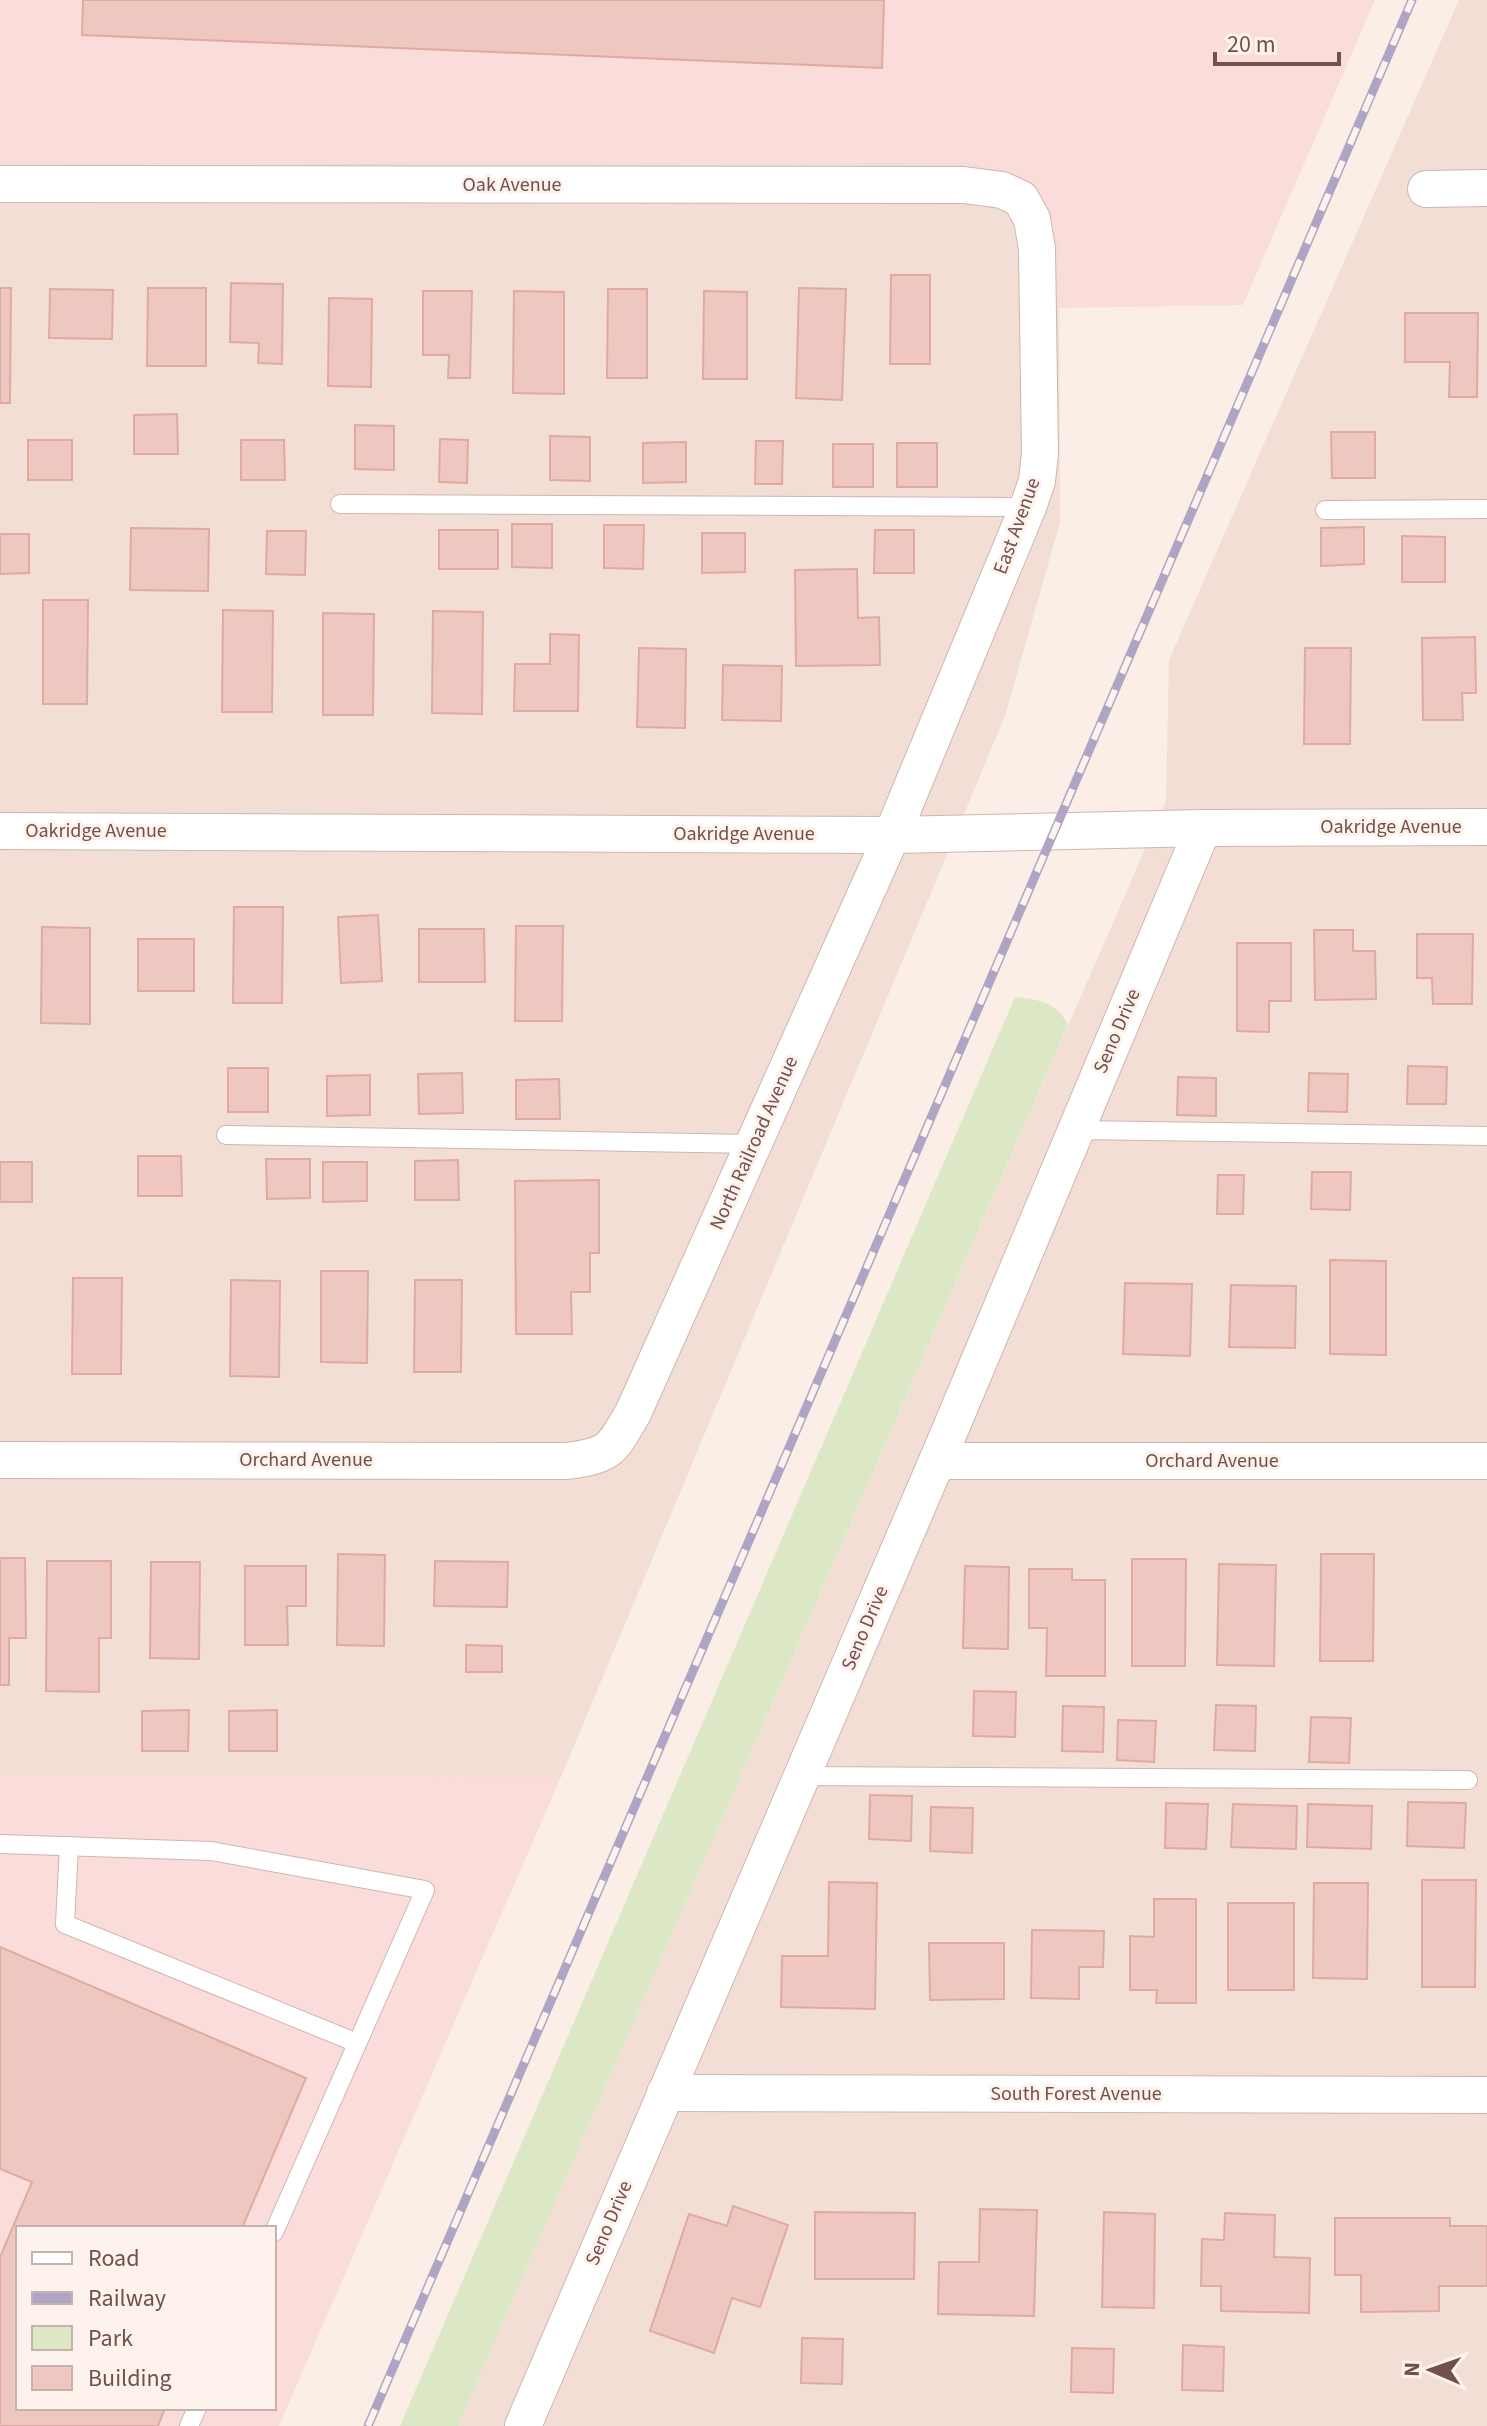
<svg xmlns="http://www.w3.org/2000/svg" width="1487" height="2426" font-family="'Source Sans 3',sans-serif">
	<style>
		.residential { fill: #f2ded5 }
		.commercial { fill: #fadcdb; fill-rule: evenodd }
		.green { fill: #dce7c6 }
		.building { fill: #eec7c0; stroke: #e0aaa1; stroke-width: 2 }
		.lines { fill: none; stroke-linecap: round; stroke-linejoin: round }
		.lane-casing { stroke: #ceb6b0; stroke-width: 20 }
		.street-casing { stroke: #ceb6b0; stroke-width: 38 }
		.lane { stroke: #fff; stroke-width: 18 }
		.street { stroke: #fff; stroke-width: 36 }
		.rail-casing { stroke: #aea5c4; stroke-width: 9 }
		.rail { stroke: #fef3ec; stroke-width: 6; stroke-dasharray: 18; stroke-linecap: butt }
		.labels { text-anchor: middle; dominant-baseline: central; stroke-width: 6; stroke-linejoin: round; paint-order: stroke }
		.street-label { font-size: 20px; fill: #72514d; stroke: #fef3ec }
	</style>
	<rect width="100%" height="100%" fill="#fbeee6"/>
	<g class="residential">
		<polygon points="1459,0 1487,0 1487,2426 458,2426 1166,801 1169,660"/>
		<polygon points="0,163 971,163 1003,169 1027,182 1046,210 1059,242 1060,522 1005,716 561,1777 0,1776"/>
	</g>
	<g class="commercial">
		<polygon points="0,0 1375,0 1243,305 1059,308 1059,242 1046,210 1027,182 1003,169 971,163 0,163"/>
		<path d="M 0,1776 L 561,1777 L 279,2426 L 0,2426 ZM 18,2228 L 274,2228 L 274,2408 L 18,2408 Z"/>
	</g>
	<path class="green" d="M 1015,997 C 1040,1000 1056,1002 1068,1025 L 458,2426 L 400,2426 Z"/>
	<g class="building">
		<polygon points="83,0 884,0 882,68 82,35"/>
		<polygon points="891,275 930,275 930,364 890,364"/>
		<polygon points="231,283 283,284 282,364 258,363 259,343 230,342"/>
		<polygon points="0,288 11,288 10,403 0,403"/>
		<polygon points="148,288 206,288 206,366 147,366"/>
		<polygon points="799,288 846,289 842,400 796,398"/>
		<polygon points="50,289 113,290 112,339 49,338"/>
		<polygon points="608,289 647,289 647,378 607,378"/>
		<polygon points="423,291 472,291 470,378 448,378 449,355 423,355"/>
		<polygon points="514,291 564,292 564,394 513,393"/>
		<polygon points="704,291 747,292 747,379 703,379"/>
		<polygon points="329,298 372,299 371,387 328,386"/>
		<polygon points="1405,313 1478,313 1477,397 1449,397 1450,362 1405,362"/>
		<polygon points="177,414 178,454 134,454 134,415"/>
		<polygon points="355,425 394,426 394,470 355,469"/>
		<polygon points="1331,432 1375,432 1375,478 1332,478"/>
		<polygon points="550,436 590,437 590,481 550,480"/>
		<polygon points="440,439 468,440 467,483 439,482"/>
		<rect x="28" y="440" width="44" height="40"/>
		<polygon points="241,440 284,440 285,480 241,480"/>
		<polygon points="756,441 783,441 782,484 755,484"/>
		<polygon points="686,442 686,482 643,483 643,443"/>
		<rect x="897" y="443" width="40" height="44"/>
		<rect x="833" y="444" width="40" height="43"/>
		<polygon points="512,524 552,524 552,568 512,567"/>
		<polygon points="604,525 644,525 643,569 604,568"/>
		<polygon points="1364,527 1364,564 1321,566 1321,528"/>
		<polygon points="131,528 209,529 208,591 130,590"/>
		<rect x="439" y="530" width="59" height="39"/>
		<polygon points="875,530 914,530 914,573 874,573"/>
		<polygon points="267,531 306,531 305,575 266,574"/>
		<polygon points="702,533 745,533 745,572 702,573"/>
		<polygon points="0,534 29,534 29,573 0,574"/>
		<polygon points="1402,536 1445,537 1445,582 1402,582"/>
		<polygon points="857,569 858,618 879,617 880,665 796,666 795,570"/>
		<polygon points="43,600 88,600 87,704 43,704"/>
		<polygon points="223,610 273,611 272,712 222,712"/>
		<polygon points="433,611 483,612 482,714 432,713"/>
		<polygon points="323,613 374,614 373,715 323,715"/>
		<polygon points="550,634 579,635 578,711 514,711 515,664 550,664"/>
		<polygon points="1475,637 1476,693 1462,693 1463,720 1423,720 1422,638"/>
		<polygon points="639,648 686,649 685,728 637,727"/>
		<polygon points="1305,648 1351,648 1350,744 1304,744"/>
		<polygon points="723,665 782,666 781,721 722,720"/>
		<polygon points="234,907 283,907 282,1003 233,1003"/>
		<polygon points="378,915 382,981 341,983 338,917"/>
		<polygon points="516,926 563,926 562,1021 515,1021"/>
		<polygon points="42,927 90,928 90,1024 41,1023"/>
		<polygon points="419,929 484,929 485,982 419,982"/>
		<polygon points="1314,930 1353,930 1353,951 1375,951 1376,999 1315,1000"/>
		<polygon points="1417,934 1473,934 1472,1004 1433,1004 1432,978 1417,978"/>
		<rect x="138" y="939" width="56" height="52"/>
		<polygon points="1237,943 1291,943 1291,1001 1269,1001 1269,1032 1237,1031"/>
		<polygon points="1408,1066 1447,1067 1446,1104 1407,1104"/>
		<rect x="228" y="1068" width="40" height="44"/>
		<polygon points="462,1073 463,1113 419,1114 418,1074"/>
		<polygon points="1309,1073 1348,1074 1347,1112 1308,1111"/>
		<polygon points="370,1075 370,1115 327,1116 327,1076"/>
		<polygon points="1178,1077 1216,1078 1216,1116 1177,1115"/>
		<polygon points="559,1079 560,1119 516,1119 516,1080"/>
		<polygon points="138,1156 181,1156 182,1196 138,1196"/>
		<polygon points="266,1159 310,1159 310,1198 267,1199"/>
		<polygon points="458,1160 459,1200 415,1200 415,1161"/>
		<rect x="0" y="1162" width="32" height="40"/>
		<polygon points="323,1162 367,1162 367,1201 323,1202"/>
		<polygon points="1312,1172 1351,1172 1350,1210 1311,1209"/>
		<polygon points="1218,1175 1244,1175 1243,1214 1217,1214"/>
		<polygon points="599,1180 599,1253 590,1253 590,1292 571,1292 572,1334 516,1334 515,1181"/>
		<polygon points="1330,1260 1386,1261 1386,1355 1330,1354"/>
		<polygon points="321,1271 368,1271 367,1363 321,1362"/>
		<polygon points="73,1278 122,1278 121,1374 72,1374"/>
		<polygon points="231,1280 280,1281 279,1377 230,1376"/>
		<polygon points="415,1280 462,1280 461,1372 414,1372"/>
		<polygon points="1125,1283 1192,1284 1190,1356 1123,1354"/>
		<polygon points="1231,1285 1296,1286 1295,1348 1229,1347"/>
		<polygon points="338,1554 385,1555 384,1646 337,1645"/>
		<polygon points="1321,1554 1374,1554 1373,1661 1320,1661"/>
		<polygon points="0,1558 25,1558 26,1638 9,1638 9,1685 0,1685"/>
		<polygon points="1132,1559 1186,1559 1185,1666 1132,1666"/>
		<polygon points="47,1561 111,1561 111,1638 99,1638 99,1692 46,1691"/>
		<polygon points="435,1561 508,1562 507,1607 434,1606"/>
		<polygon points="151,1562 200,1562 199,1659 150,1658"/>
		<polygon points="1219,1564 1276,1565 1274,1666 1217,1665"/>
		<polygon points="245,1566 306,1566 306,1606 287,1606 288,1645 245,1645"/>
		<polygon points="965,1566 1009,1567 1008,1649 963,1648"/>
		<polygon points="1029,1569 1072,1569 1072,1580 1105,1580 1105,1676 1046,1676 1047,1628 1029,1628"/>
		<polygon points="466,1645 502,1646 502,1672 466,1672"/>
		<polygon points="974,1691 1016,1692 1015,1737 973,1736"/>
		<polygon points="1216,1705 1256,1706 1255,1751 1214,1750"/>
		<polygon points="1063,1706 1104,1707 1103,1752 1062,1751"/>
		<polygon points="189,1710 188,1751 142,1751 142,1711"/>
		<polygon points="277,1710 277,1751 229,1751 229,1711"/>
		<polygon points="1311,1717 1351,1718 1349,1763 1309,1762"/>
		<polygon points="1118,1720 1156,1721 1154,1762 1117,1760"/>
		<polygon points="870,1795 912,1796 911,1841 869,1839"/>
		<polygon points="1408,1802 1466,1803 1464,1848 1407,1846"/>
		<polygon points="1166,1803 1208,1804 1206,1849 1165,1848"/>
		<polygon points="1233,1804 1297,1806 1296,1849 1231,1847"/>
		<polygon points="1308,1804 1372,1806 1371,1849 1307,1847"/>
		<polygon points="931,1807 973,1808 972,1853 930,1851"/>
		<polygon points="1422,1880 1476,1880 1475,1987 1422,1987"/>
		<polygon points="829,1882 877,1883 875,2009 781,2007 782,1956 828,1956"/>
		<polygon points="1314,1883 1368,1883 1367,1979 1313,1978"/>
		<polygon points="1154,1899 1196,1899 1196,2003 1156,2003 1157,1990 1130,1990 1130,1936 1154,1937"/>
		<rect x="1228" y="1903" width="66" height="87"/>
		<polygon points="1032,1930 1104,1931 1103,1967 1079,1967 1079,1999 1031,1998"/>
		<polygon points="929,1943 1004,1943 1004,1999 930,2000"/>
		<polygon points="0,1947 306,2078 242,2228 18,2228 18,2408 165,2408 158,2426 0,2426 0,2257 32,2182 0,2169"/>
		<polygon points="733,2206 788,2225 760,2307 732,2298 714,2353 650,2331 689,2214 727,2226"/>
		<polygon points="980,2209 1037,2210 1034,2316 938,2314 939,2262 979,2262"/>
		<polygon points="815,2212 915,2213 914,2279 815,2279"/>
		<polygon points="1104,2212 1155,2214 1154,2308 1102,2307"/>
		<polygon points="1225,2213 1275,2215 1274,2257 1310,2258 1309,2313 1221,2311 1221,2286 1201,2286 1202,2239 1224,2240"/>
		<polygon points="1335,2218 1450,2218 1450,2226 1487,2226 1487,2286 1439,2286 1439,2311 1361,2312 1361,2275 1335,2275"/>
		<polygon points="802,2338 843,2339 842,2384 801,2383"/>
		<polygon points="1183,2345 1224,2347 1223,2391 1182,2390"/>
		<polygon points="1072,2348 1114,2349 1113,2393 1071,2392"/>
	</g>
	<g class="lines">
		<g class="lane-casing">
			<g id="lane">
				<polyline points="340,504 1028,507"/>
				<polyline points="1325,510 1487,509"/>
				<polyline points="1076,1130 1487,1136"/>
				<polyline points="226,1135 753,1144"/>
				<polyline points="801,1776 1468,1780"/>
				<polyline points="0,1844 211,1851 425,1890 274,2232"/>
				<polyline points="69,1846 65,1924 357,2043"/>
				<polyline points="189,2426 197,2408"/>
			</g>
		</g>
		<g class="street-casing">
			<g id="street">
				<path d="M 0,184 L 964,185 L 1002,190 L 1021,199 L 1032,219 L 1037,249 L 1040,453 L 1037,481 L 1028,507 L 892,835 L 633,1413 C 611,1450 612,1455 567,1461 L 0,1460"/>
				<polyline points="1426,189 1487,188"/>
				<polyline points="0,831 892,835 1203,828 1487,827"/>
				<polyline points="937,1461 1487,1461"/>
				<polyline points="665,2093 1487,2095"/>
				<polyline points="523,2426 937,1461 1203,828"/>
			</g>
		</g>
		<use href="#lane" class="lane"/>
		<use href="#street" class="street"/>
		<g class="rail-casing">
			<polyline id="rail" points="368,2426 1412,0"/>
		</g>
		<use href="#rail" class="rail"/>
	</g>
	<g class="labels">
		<g class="street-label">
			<text x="512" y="185">Oak Avenue</text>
			<text transform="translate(1017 526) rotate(-70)">East Avenue</text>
			<text x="1391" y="827">Oakridge Avenue</text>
			<text x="96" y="831">Oakridge Avenue</text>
			<text x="744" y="834">Oakridge Avenue</text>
			<text transform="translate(1117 1031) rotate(-67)">Seno Drive</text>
			<text transform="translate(754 1143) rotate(-66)">North Railroad Avenue</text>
			<text x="306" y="1460">Orchard Avenue</text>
			<text x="1212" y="1461">Orchard Avenue</text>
			<text transform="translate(865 1628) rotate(-67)">Seno Drive</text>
			<text x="1076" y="2094">South Forest Avenue</text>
			<text transform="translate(609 2223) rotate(-67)">Seno Drive</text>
		</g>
	</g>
	<rect x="16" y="2226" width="260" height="184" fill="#fef3ec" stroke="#c6b2ac" stroke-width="2"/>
	<rect x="32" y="2252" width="40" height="12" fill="#ffffff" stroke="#c6b2ac" stroke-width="2"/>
	<text x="88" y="2266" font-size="24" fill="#72514d">Road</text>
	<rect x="32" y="2292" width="40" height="12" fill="#aea5c4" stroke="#c6b2ac" stroke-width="2"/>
	<text x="88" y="2306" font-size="24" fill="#72514d">Railway</text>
	<rect x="32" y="2326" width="40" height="24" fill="#dce7c6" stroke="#c6b2ac" stroke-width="2"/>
	<text x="88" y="2346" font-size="24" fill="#72514d">Park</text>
	<rect x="32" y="2366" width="40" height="24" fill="#eec7c0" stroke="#c6b2ac" stroke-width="2"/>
	<text x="88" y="2386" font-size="24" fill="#72514d">Building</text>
	<g transform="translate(1431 2370) rotate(272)" stroke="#fef3ec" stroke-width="6" paint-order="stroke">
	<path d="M0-6L14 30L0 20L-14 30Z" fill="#72514d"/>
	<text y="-12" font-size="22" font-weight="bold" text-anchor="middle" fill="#72514d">N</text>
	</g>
	<path d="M1215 52v12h124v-12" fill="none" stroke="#72514d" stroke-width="4"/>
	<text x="1227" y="52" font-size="24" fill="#72514d" stroke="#fef3ec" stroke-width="6" paint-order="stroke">20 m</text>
</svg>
